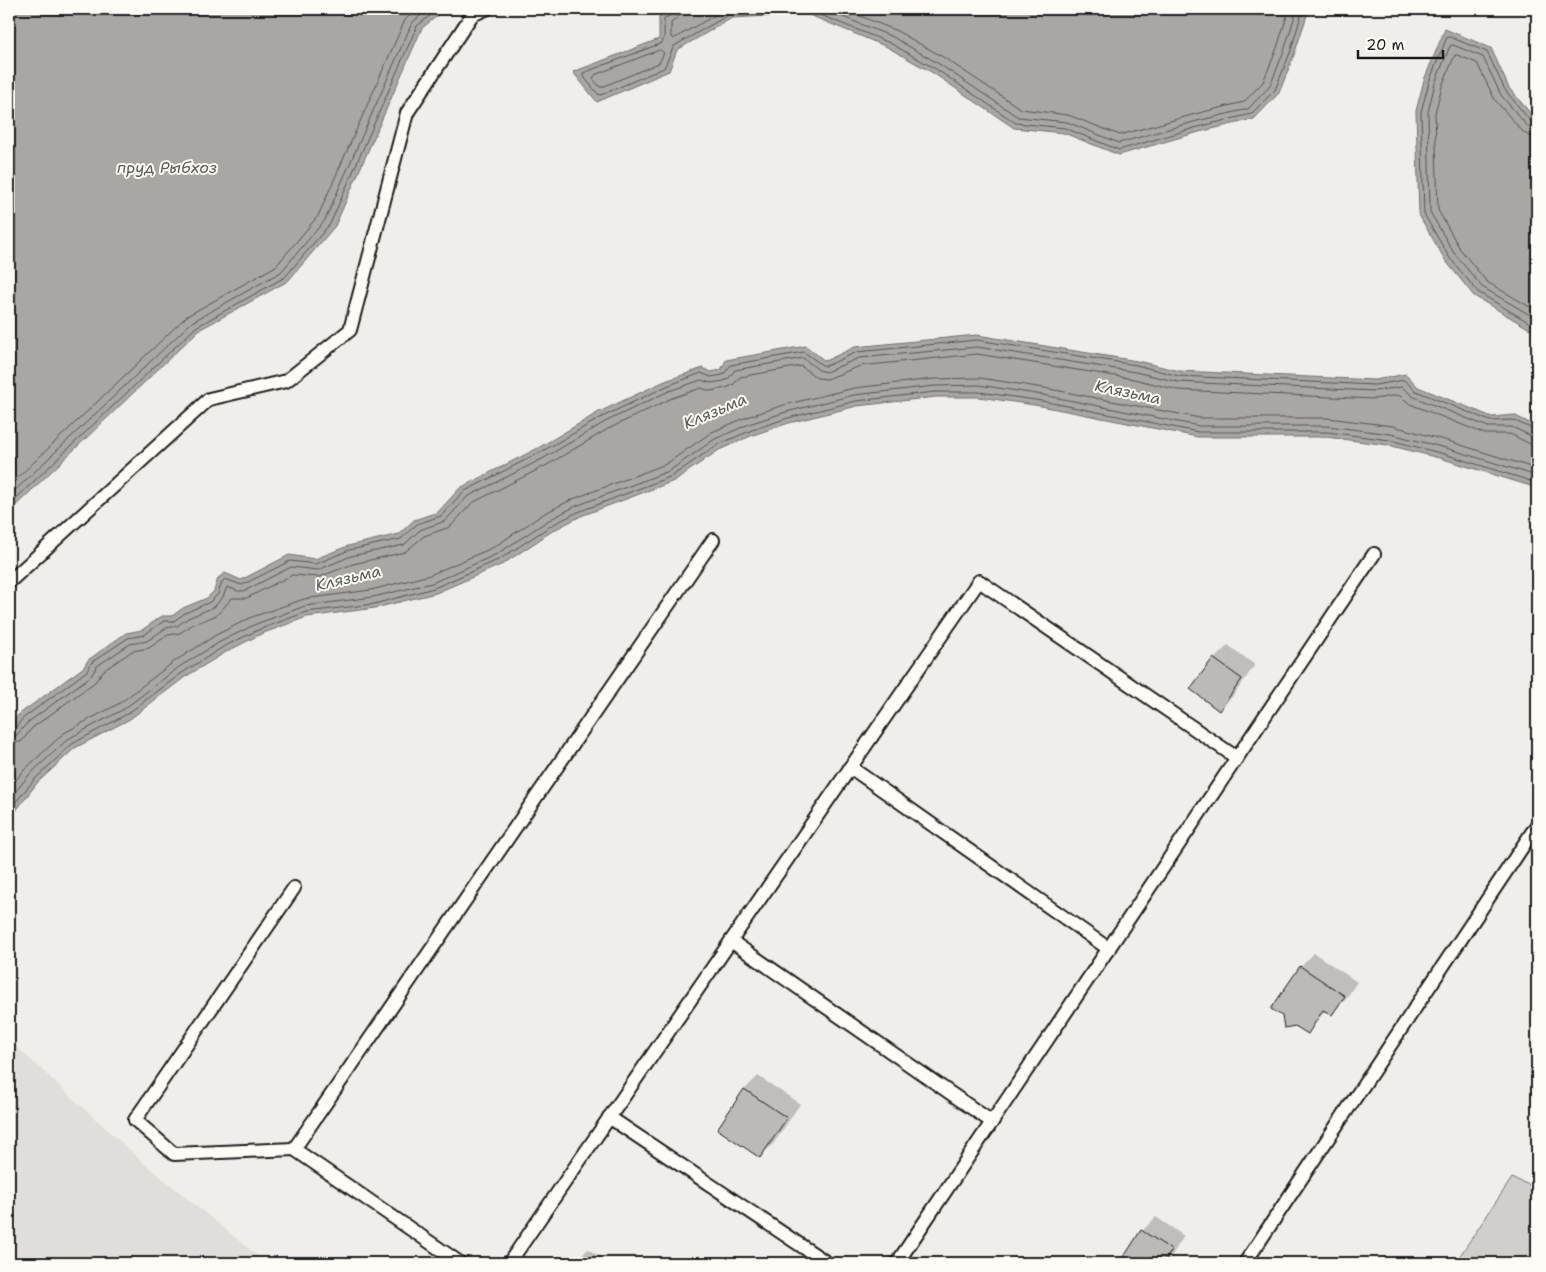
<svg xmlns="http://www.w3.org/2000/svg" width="1546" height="1272" font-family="'Shantell Sans',sans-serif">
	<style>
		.built { fill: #e0deda }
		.green { fill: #d0cfcc; stroke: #767674 }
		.water { fill: #a8a7a3; stroke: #706f6d }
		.shadow { fill: #0003 }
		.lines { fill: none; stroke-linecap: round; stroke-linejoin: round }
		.shore { stroke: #545452; stroke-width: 1 }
		.building { fill: #bbbab6; stroke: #1c1c1c }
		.lane-casing { stroke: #1c1c1c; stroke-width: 16 }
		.lane { stroke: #fdfcf7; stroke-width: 12 }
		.labels { text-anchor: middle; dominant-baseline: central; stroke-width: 4; stroke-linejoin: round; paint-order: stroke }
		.water-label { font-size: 16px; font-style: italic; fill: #5b5b59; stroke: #fdfcf7 }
	</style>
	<rect width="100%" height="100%" fill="#f0eeea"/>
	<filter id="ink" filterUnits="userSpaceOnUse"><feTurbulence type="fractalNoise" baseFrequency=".02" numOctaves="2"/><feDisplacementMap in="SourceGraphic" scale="10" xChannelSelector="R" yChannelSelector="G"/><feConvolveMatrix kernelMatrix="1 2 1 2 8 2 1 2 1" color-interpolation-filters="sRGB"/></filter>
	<g filter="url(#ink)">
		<polygon class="built" points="9,1040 145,1164 263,1260 261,1263 9,1263"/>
		<polygon class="green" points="1512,1178 1537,1188 1537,1263 1455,1263"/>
		<g class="water">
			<polygon points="9,9 446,9 422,28 335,226 288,281 199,330 9,512"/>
			<polygon points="673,9 1309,9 1294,55 1279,93 1254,119 1199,132 1119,155 1064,133 1014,128 933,73 887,47 807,14 732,18 677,50 669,71 597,102 573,72 659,39 659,16"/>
			<polygon points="1445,29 1491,48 1509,88 1537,121 1537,330 1528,328 1474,296 1445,260 1419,215 1416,111 1424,80"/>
			<polygon points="977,335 1137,361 1180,371 1375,380 1406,374 1418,387 1492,417 1514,415 1537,427 1537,488 1443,459 1388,445 1326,437 1198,437 1041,406 979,397 936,397 857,406 789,423 753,435 719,450 674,481 581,516 554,530 503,564 436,593 375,608 307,617 261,634 226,652 185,677 130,719 75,748 37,783 9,820 9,728 18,715 84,667 88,660 126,633 142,630 162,616 172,616 183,608 207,598 214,591 218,578 225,573 241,580 289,555 315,559 348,546 399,534 414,520 438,512 460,488 538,448 599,412 665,381 703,368 711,372 721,370 726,360 806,346 825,361 855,347"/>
		</g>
		<g class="shadow">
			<polygon points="1228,645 1255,665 1233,696 1219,709 1192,689 1214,659"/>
			<polygon points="1314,953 1357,982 1345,1000 1331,1014 1326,1010 1307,1032 1301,967"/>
			<polygon points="758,1076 800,1104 774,1143 760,1156 744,1090"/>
			<polygon points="1156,1217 1184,1236 1167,1263 1122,1263 1142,1231"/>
			<polygon points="588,1249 610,1263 573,1263"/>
		</g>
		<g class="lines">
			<g class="shore">
				<polyline points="674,9 672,14 664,19 664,38 662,43 583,73 583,76 598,94 601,95 664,68 674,46 730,14 808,10 890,43 936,69 1016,123 1065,128 1119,150 1198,127 1251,114 1275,90 1290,53 1303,9"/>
				<polyline points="680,9 678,17 671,23 671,37 673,39 726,9"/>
				<polyline points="823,9 893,37 939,64 1018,117 1067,122 1119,143 1197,121 1248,109 1270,86 1284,51 1297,9"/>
				<polyline points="843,9 897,31 943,57 1021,109 1068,115 1120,135 1195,114 1244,102 1263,82 1277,48 1289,9"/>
				<polygon points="660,50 664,53 659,63 602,87 600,87 593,79 595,75"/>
				<polyline points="1537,123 1531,122 1505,90 1487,52 1450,37 1447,37 1429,82 1421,112 1424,214 1449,257 1478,292 1530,323 1537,325"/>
				<polyline points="1537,130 1528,127 1501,95 1483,57 1453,45 1450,46 1435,83 1428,112 1430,212 1454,253 1482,287 1537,319"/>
				<polyline points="1537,137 1529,136 1523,132 1495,100 1477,63 1457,55 1455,55 1442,86 1435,113 1438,210 1460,249 1487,282 1537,311"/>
				<polyline points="9,486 187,316 276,266 318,216 405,20 416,9"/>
				<polyline points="9,496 192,322 281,272 325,220 412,23 428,9"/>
				<polyline points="9,505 196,327 285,277 330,224 417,26 438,9"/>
				<polyline points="9,731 14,730 22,719 87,671 92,662 128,638 144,635 164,621 174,621 185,613 210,602 218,594 222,582 225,579 242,585 290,561 316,564 349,550 401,539 417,524 441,516 463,492 541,452 602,417 667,386 701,373 711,377 723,375 731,365 804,352 822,365 826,366 857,352 977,340 1136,365 1179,376 1375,385 1404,380 1416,391 1490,421 1513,420 1537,431"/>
				<polyline points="9,737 17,735 27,723 91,676 97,666 130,644 147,641 166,628 177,626 188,618 214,607 223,597 227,587 238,591 244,591 291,567 318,570 351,556 404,545 420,530 445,521 467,497 544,458 605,422 669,391 701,380 711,383 724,381 729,378 735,370 803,358 819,370 826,372 859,358 977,347 1135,372 1179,382 1374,391 1402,387 1414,397 1488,427 1512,427 1531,436 1537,437"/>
				<polyline points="9,745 22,741 32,728 95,682 103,671 132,651 149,648 168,635 180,633 192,625 217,615 232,598 247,598 292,575 319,577 353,564 405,552 424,536 450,527 472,503 547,465 608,429 672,398 701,388 711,391 726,388 733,385 740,377 801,366 817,378 827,379 860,366 977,354 1134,379 1178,390 1374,399 1399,395 1410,404 1485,434 1510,434 1530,444 1537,445"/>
				<polyline points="9,789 24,770 64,733 120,703 175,661 216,635 252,617 304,599 371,590 430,575 494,547 545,513 573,499 666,464 712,432 747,417 784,405 854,388 934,379 980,378 1044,388 1200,418 1328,418 1393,426 1448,441 1537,469"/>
				<polyline points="9,800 29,775 68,739 124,709 179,667 220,642 256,624 305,606 373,597 432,583 497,554 549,520 576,506 669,471 715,439 749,424 786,412 854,395 935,386 979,385 1043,395 1199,426 1327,426 1391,434 1446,448 1537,476"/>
				<polyline points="9,810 34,780 72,744 127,714 182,673 223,647 258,630 306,612 374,604 434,588 500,559 552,525 578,512 672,476 717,445 752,430 788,418 856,401 935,392 979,392 1042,401 1198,432 1327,432 1390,440 1444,454 1537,483"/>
			</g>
		</g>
		<g class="building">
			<polygon points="1213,658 1242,679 1219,711 1190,689"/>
			<polygon points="1300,966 1345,996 1332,1015 1323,1010 1308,1034 1295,1026 1284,1028 1282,1016 1271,1009"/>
			<polygon points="744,1089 787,1118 760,1158 717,1129"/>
			<polygon points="1141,1230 1172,1250 1163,1263 1120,1263"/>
		</g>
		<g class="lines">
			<g class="lane-casing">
				<g id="lane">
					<polyline points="9,582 209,399 286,381 350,330 407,113 472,15 486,9"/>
					<polyline points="850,767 1109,949"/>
					<polyline points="294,888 135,1120 174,1154 294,1149"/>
					<polyline points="731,941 992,1122"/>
					<polyline points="609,1117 827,1263"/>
					<polyline points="460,1263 294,1149 713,540"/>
					<polyline points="509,1263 979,581 1237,758"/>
					<polyline points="897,1263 1374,554"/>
					<polyline points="1245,1263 1537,825"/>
				</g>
			</g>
			<use href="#lane" class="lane"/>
		</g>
	</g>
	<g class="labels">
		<g class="water-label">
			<text x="167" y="167">пруд Рыбхоз</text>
			<text transform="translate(1128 392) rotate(12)">Клязьма</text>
			<text transform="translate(715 411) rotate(-23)">Клязьма</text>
			<text transform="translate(348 578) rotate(-13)">Клязьма</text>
		</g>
	</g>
	<rect width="1546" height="1272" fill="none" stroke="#fdfcf7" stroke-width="30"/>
	<rect x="15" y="15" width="1516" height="1242" fill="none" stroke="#1c1c1c" stroke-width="2" filter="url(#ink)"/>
	<path d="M1358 50v8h85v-8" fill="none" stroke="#1c1c1c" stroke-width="2.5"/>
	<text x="1366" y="50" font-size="15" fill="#1c1c1c" stroke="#fdfcf7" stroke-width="4" paint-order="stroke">20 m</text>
</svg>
